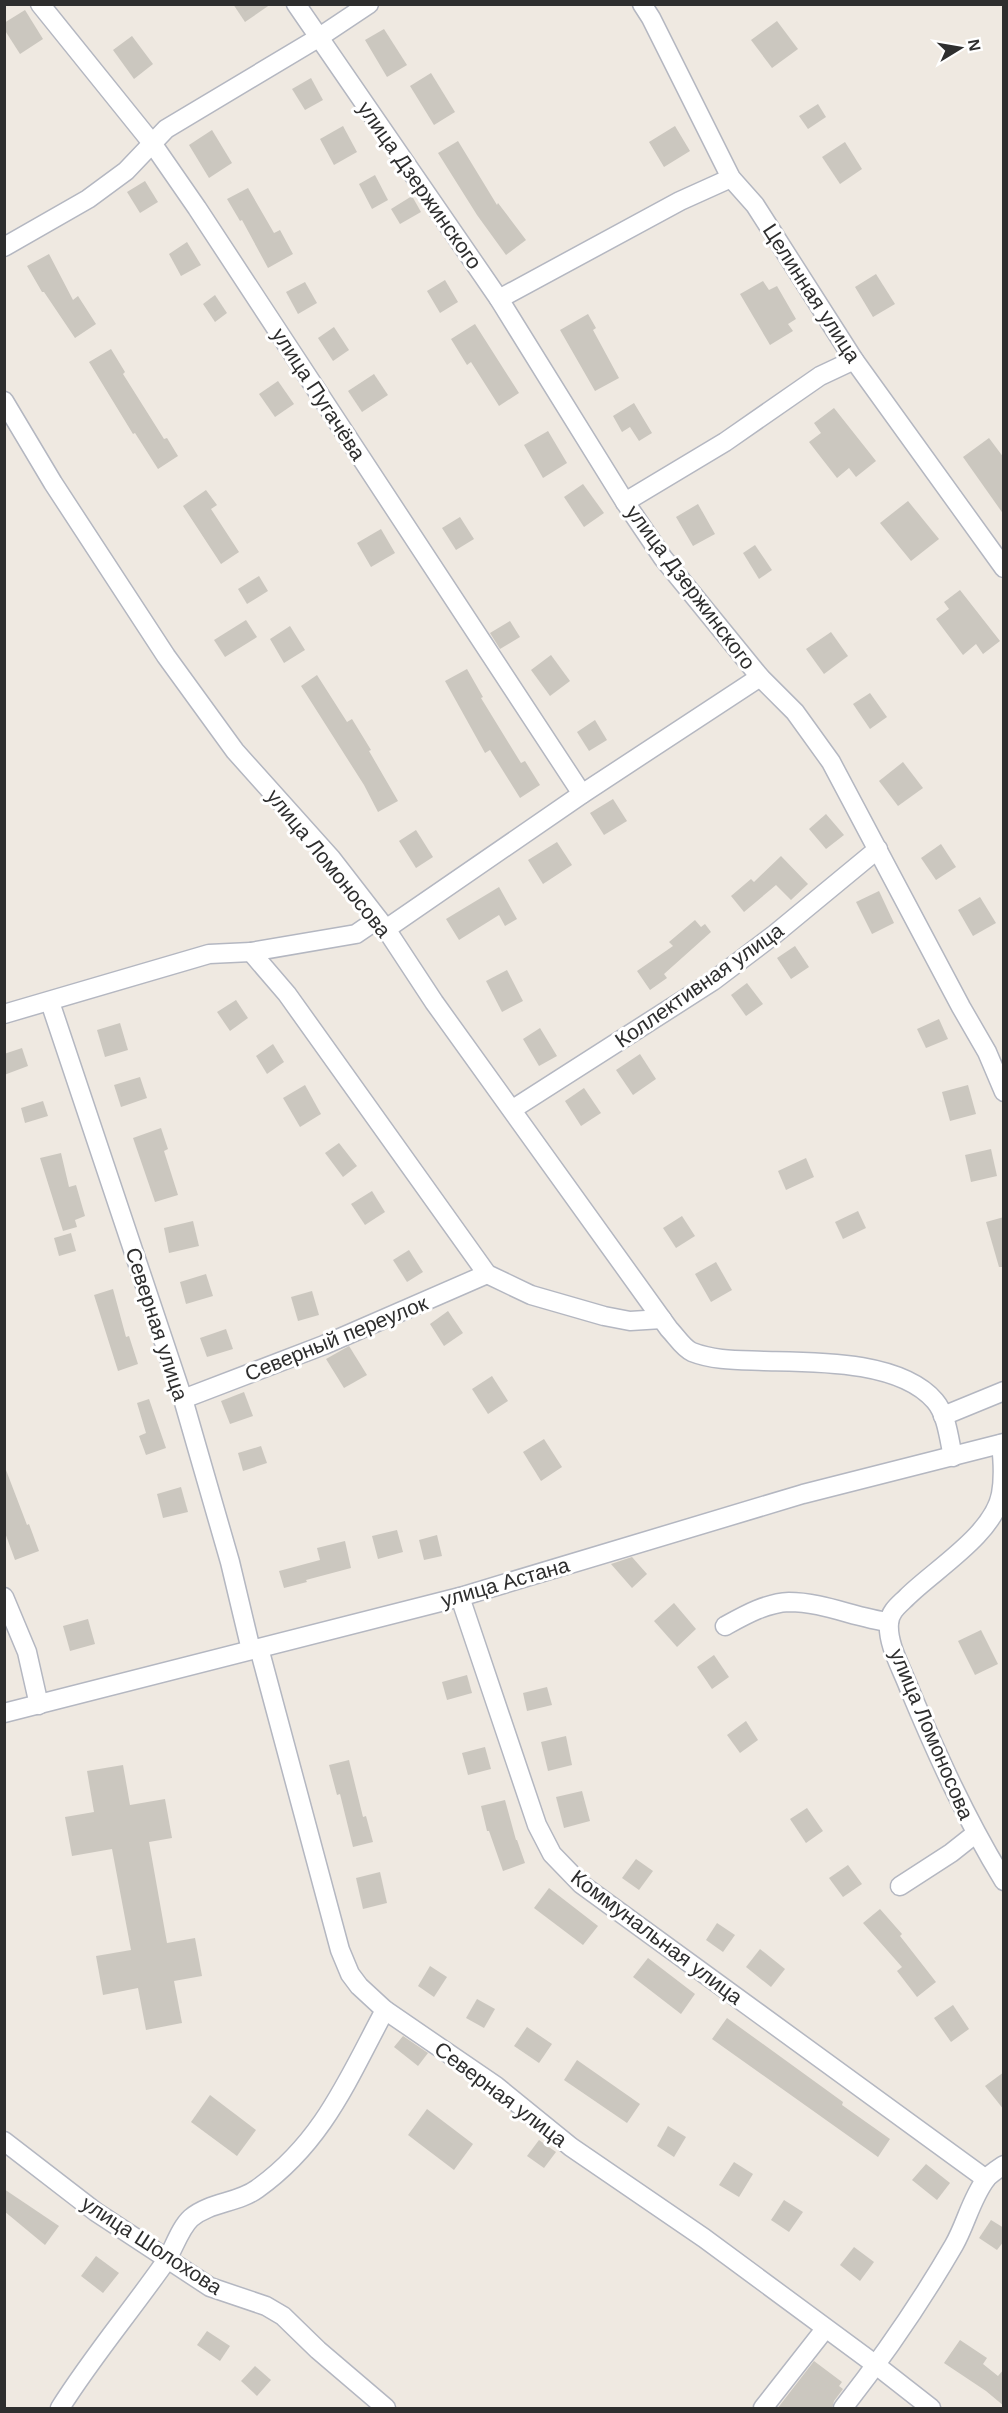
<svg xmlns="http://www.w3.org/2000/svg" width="1008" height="2413" font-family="Arial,sans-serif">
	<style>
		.building { fill: #cbc7bf }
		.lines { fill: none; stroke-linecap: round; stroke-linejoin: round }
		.minor-casing { stroke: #b4b7c1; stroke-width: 21 }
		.minor { stroke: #fff; stroke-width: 18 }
		.labels { text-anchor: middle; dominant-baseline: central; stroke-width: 6; stroke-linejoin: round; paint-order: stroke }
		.street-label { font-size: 21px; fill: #2e2e2e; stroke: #fff }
	</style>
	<rect width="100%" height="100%" fill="#efe9e1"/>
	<g class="building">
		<polygon points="233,4 271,4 245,22"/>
		<polygon points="25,10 43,39 20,54 4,29 4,23"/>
		<polygon points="777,21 798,49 772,68 751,40"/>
		<polygon points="384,29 407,65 387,77 365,40"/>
		<polygon points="132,36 153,64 134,79 113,50"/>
		<polygon points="431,73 455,112 434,125 410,86"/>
		<polygon points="311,78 323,100 305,110 292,89"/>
		<polygon points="818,104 826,117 808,129 799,116"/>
		<polygon points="343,126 357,152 334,165 320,139"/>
		<polygon points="675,126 690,151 664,167 649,142"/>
		<polygon points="212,130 232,163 209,178 189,145"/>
		<polygon points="458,141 497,205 498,203 526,240 506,255 477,215 438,153"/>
		<polygon points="845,142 862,169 840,184 822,157"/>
		<polygon points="375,175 388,200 372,209 359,184"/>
		<polygon points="145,181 158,202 140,213 127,192"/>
		<polygon points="248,188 274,233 280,230 293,254 268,268 242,220 240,221 227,199"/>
		<polygon points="412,196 421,212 400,224 391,209"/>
		<polygon points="187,242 201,265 181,276 169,254"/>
		<polygon points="49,254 73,300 78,296 96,324 75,338 44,292 42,292 27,266"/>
		<polygon points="876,274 895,304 873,317 855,287"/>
		<polygon points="445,280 458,302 440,313 427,291"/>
		<polygon points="763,281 769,290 777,286 796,319 788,324 793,331 770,345 740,294"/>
		<polygon points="305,282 317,303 298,314 286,292"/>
		<polygon points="215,295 227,313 215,322 203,304"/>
		<polygon points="588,314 596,328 593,330 619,378 595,391 560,330"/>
		<polygon points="475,324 519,393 499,406 471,362 467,365 451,339"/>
		<polygon points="334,327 349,350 333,361 318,338"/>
		<polygon points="111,349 125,372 123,374 164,439 167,438 178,456 158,469 135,433 133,434 89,362"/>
		<polygon points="374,374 388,395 362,412 348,391"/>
		<polygon points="278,381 294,404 275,417 259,394"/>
		<polygon points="634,403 652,433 639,441 630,427 622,432 613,416"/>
		<polygon points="834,408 876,461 856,477 849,468 837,478 809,442 821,433 814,423"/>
		<polygon points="548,431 567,463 543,478 524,445"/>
		<polygon points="989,438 1004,458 1004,515 963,457"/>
		<polygon points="583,484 604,513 584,527 564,497"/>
		<polygon points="206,490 217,505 211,509 239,552 221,564 183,506"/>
		<polygon points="908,501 939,539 911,561 880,523"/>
		<polygon points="698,504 715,534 693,546 676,517"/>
		<polygon points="460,517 474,539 456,550 442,528"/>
		<polygon points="381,529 395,553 371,567 357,543"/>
		<polygon points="755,545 772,570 759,579 743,553"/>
		<polygon points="259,576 268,591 247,604 238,589"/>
		<polygon points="960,590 1000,641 983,654 976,644 963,655 936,619 949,609 944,602"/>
		<polygon points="246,620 257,637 225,657 214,640"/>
		<polygon points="510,621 520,637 500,649 490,633"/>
		<polygon points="290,626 305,650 284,663 270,639"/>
		<polygon points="831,632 848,656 824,674 806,649"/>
		<polygon points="551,655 570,681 550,696 531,670"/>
		<polygon points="467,669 483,697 481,698 521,763 525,761 540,785 520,798 490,750 485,753 445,681"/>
		<polygon points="317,675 347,722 352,719 371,750 369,751 398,801 378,812 364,785 301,686"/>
		<polygon points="870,693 887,717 870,729 853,704"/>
		<polygon points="595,720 607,740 589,751 577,732"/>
		<polygon points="903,762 923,788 898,806 879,781"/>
		<polygon points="613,799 627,821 604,835 590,813"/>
		<polygon points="826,814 844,835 826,849 809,829"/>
		<polygon points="416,830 433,857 416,868 399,841"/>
		<polygon points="557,842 572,865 543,884 528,860"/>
		<polygon points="941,844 956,867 936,880 921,858"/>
		<polygon points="781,856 808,884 791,900 776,885 744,912 731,896 751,879 754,882"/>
		<polygon points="499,887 517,919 505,926 499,915 459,940 446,919"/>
		<polygon points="879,891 894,923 872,934 856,902"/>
		<polygon points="980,897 996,923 973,936 958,910"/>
		<polygon points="695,920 701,927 705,924 711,932 664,974 667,978 650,990 637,971 673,946 669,942"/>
		<polygon points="795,946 809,967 791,979 777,958"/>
		<polygon points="507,970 523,1001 502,1012 486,981"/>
		<polygon points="747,983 763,1004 746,1016 731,995"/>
		<polygon points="236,1000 248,1018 230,1031 217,1012"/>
		<polygon points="939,1019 948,1039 926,1048 917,1029"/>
		<polygon points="120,1023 128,1050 105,1057 97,1030"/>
		<polygon points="540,1028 557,1056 539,1066 523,1039"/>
		<polygon points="273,1044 284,1062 267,1074 256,1056"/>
		<polygon points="22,1048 28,1066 4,1075 4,1054"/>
		<polygon points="640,1054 656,1079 633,1095 616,1070"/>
		<polygon points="140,1077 147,1098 121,1107 114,1085"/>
		<polygon points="305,1085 321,1114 300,1127 283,1098"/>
		<polygon points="968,1085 976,1114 950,1121 942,1092"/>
		<polygon points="584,1088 601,1113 581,1126 565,1101"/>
		<polygon points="43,1101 48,1116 25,1123 21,1108"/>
		<polygon points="161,1128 168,1149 164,1151 178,1195 155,1202 133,1138"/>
		<polygon points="339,1143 357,1166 343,1177 325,1153"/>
		<polygon points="991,1149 997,1176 971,1182 965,1155"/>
		<polygon points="61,1153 69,1187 76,1185 85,1216 75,1220 77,1227 63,1231 40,1158"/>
		<polygon points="806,1158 814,1177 786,1190 778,1171"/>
		<polygon points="372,1191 385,1212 365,1225 351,1204"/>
		<polygon points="858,1211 866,1228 843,1239 835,1222"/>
		<polygon points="682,1216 695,1236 676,1248 663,1228"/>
		<polygon points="1004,1217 1004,1267 999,1267 986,1222"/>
		<polygon points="193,1221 199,1246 169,1253 164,1228"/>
		<polygon points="71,1233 76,1251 59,1256 54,1238"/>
		<polygon points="409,1250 423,1272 407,1282 393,1260"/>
		<polygon points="716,1262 732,1290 711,1302 695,1274"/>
		<polygon points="206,1274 213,1296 186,1304 180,1282"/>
		<polygon points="113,1289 126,1337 129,1336 138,1364 118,1371 94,1295"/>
		<polygon points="312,1291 319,1315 298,1321 291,1297"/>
		<polygon points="448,1311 463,1333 444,1346 430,1324"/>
		<polygon points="226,1329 233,1349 207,1357 200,1338"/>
		<polygon points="349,1346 367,1375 344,1388 326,1359"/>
		<polygon points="492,1376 508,1401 488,1414 472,1389"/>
		<polygon points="244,1392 253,1416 230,1424 221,1401"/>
		<polygon points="149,1399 166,1448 146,1455 139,1436 146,1433 137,1403"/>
		<polygon points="544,1439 562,1467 541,1481 523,1452"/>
		<polygon points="261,1446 267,1463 243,1471 238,1453"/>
		<polygon points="4,1470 6,1470 27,1525 29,1524 39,1551 15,1560 4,1530"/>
		<polygon points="181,1487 188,1512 163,1518 157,1494"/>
		<polygon points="397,1530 403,1552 378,1559 372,1536"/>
		<polygon points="437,1535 442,1556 424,1560 419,1540"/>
		<polygon points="345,1541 351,1568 306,1580 307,1582 284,1588 279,1571 320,1560 317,1548"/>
		<polygon points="632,1557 647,1574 632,1588 611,1564"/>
		<polygon points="674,1603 696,1629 677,1647 654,1621"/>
		<polygon points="88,1619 95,1644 70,1651 63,1626"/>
		<polygon points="981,1630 998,1664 975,1675 958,1641"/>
		<polygon points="714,1655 729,1677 712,1689 697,1667"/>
		<polygon points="467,1675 472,1693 447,1700 442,1682"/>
		<polygon points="547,1687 552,1705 527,1711 523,1693"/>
		<polygon points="746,1721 758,1740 740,1753 727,1735"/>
		<polygon points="566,1736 572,1765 548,1771 541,1742"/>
		<polygon points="485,1747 491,1769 468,1775 462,1753"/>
		<polygon points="349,1760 363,1817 366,1816 373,1842 353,1847 340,1794 337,1795 329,1765"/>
		<polygon points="123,1765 130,1805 165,1799 172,1838 149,1842 167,1943 195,1938 202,1976 174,1981 182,2023 146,2030 138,1988 103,1995 96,1956 131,1950 112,1849 72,1856 65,1817 94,1812 87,1771"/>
		<polygon points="582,1791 590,1821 564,1828 556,1797"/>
		<polygon points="505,1800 516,1840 517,1840 525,1863 503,1871 489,1831 487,1831 481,1806"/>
		<polygon points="807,1808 823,1831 806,1843 790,1819"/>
		<polygon points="636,1859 653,1871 639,1890 622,1878"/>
		<polygon points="848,1865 862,1884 843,1897 829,1878"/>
		<polygon points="380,1872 387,1903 363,1909 356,1878"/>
		<polygon points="549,1888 598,1926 583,1945 534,1908"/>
		<polygon points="880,1909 902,1934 900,1936 936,1982 917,1997 897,1971 902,1967 863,1923"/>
		<polygon points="717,1923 735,1935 723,1952 706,1940"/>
		<polygon points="760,1949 785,1969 771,1987 746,1967"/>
		<polygon points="648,1958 695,1994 681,2014 633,1977"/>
		<polygon points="430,1966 447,1977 434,1997 418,1986"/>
		<polygon points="477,1999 495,2009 484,2028 466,2018"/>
		<polygon points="953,2005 969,2029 951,2042 934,2018"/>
		<polygon points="727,2018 843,2102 842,2105 890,2139 878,2157 712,2039"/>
		<polygon points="527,2027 552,2044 539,2063 514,2046"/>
		<polygon points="403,2036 428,2053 418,2066 394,2047"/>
		<polygon points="577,2060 640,2104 627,2123 564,2080"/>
		<polygon points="1004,2072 1004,2110 985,2086"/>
		<polygon points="210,2095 256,2130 237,2156 191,2122"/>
		<polygon points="427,2109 473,2144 454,2170 408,2135"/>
		<polygon points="668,2126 686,2137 674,2157 657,2146"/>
		<polygon points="539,2140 556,2152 544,2168 527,2156"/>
		<polygon points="734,2162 753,2174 739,2197 719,2185"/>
		<polygon points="926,2164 950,2183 937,2200 912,2180"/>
		<polygon points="4,2189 59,2226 45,2245 4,2211"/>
		<polygon points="784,2200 803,2212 789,2232 771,2220"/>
		<polygon points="991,2220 1004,2228 1004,2241 997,2250 979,2238"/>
		<polygon points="854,2247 874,2262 860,2281 840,2265"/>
		<polygon points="96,2256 119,2273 103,2293 81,2276"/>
		<polygon points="207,2331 230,2346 220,2361 197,2345"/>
		<polygon points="960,2340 987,2358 983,2364 998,2376 1004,2369 1004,2406 986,2391 944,2363"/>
		<polygon points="814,2361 842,2382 839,2386 843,2389 834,2401 832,2409 777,2409"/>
		<polygon points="255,2366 271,2380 257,2396 241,2381"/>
	</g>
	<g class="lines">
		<g class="minor-casing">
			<g id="minor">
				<polyline points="40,4 152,143 197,208 582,794"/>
				<polyline points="296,4 499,299 625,502 663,558 760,677 795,712 831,762 961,1007 987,1052 1004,1092"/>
				<polyline points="642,4 651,18 731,178 755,205 854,360 1004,568"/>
				<polyline points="4,247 88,199 126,171 166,129 318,38 369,4"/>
				<polyline points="499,299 680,201 731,178"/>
				<path d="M 4,401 L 53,483 L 166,656 L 235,751 L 331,858 L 386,929 L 434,1002 L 669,1329 C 676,1336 683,1348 692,1352 C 715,1361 740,1360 764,1361 C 813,1362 900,1360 935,1401 C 947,1415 949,1439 953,1457"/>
				<polyline points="625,502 725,442 820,376 854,360"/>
				<polyline points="386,929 582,794 760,677"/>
				<polyline points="251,952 287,994 487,1274 531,1295 604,1316 630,1321 662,1319"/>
				<polyline points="50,1002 183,1399 230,1562 251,1650"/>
				<polyline points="4,1014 209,954 251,952 356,934 378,919"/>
				<polyline points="513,1109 713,981 775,934 878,849"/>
				<polyline points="183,1399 324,1345 487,1274"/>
				<polyline points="943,1416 1004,1391"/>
				<path d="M 1001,1444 C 1003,1461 1004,1478 1001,1494 C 994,1534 934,1570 907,1597 C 899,1605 890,1611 889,1623 C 887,1644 902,1669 909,1688 C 937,1755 966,1819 1004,1881"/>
				<polyline points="4,1597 27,1652 39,1705"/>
				<polyline points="460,1597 537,1825 552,1854 581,1884 986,2179"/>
				<path d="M 725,1626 C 745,1615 766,1603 789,1602 C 823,1602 856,1618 889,1622"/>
				<polyline points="259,1648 340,1950 350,1974 359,1986 385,2010 496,2086 571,2147 704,2238 876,2365 931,2408"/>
				<polyline points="4,1713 460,1597 803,1494 1004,1443"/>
				<polyline points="900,1886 951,1853 975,1834"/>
				<polyline points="4,2141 96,2212 210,2287 266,2306 283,2316 318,2350 386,2408"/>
				<path d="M 60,2408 C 92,2357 131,2311 166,2261 C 174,2248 180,2228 191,2218 C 210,2202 238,2203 257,2189 C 323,2142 348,2079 385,2010"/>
				<polyline points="763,2408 825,2329"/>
				<path d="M 843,2408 C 883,2357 921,2302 954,2245 C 966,2224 971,2199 986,2179 C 990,2174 998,2169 1004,2165"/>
			</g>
		</g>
		<use href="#minor" class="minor"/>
	</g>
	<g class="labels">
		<g class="street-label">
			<text transform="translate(420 185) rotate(55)">улица Дзержинского</text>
			<text transform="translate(812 293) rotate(57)">Целинная улица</text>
			<text transform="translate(319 394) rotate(57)">улица Пугачёва</text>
			<text transform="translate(691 587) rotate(53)">улица Дзержинского</text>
			<text transform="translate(329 863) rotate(51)">улица Ломоносова</text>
			<text transform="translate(699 985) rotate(-35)">Коллективная улица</text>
			<text transform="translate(157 1324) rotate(72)">Северная улица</text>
			<text transform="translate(336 1338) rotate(-22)">Северный переулок</text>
			<text transform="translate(505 1582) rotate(-16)">улица Астана</text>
			<text transform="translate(932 1734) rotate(67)">улица Ломоносова</text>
			<text transform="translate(657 1937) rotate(37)">Коммунальная улица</text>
			<text transform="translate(501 2094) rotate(37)">Северная улица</text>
			<text transform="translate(152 2245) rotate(33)">улица Шолохова</text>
		</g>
	</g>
	<rect width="1008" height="2413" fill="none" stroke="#2e2e2e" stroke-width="12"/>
	<g transform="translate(960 48) rotate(79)" stroke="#ffffff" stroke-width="4.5" paint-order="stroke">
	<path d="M0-4.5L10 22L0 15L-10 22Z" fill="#2e2e2e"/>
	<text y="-9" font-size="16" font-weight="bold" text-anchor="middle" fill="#2e2e2e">N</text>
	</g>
</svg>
